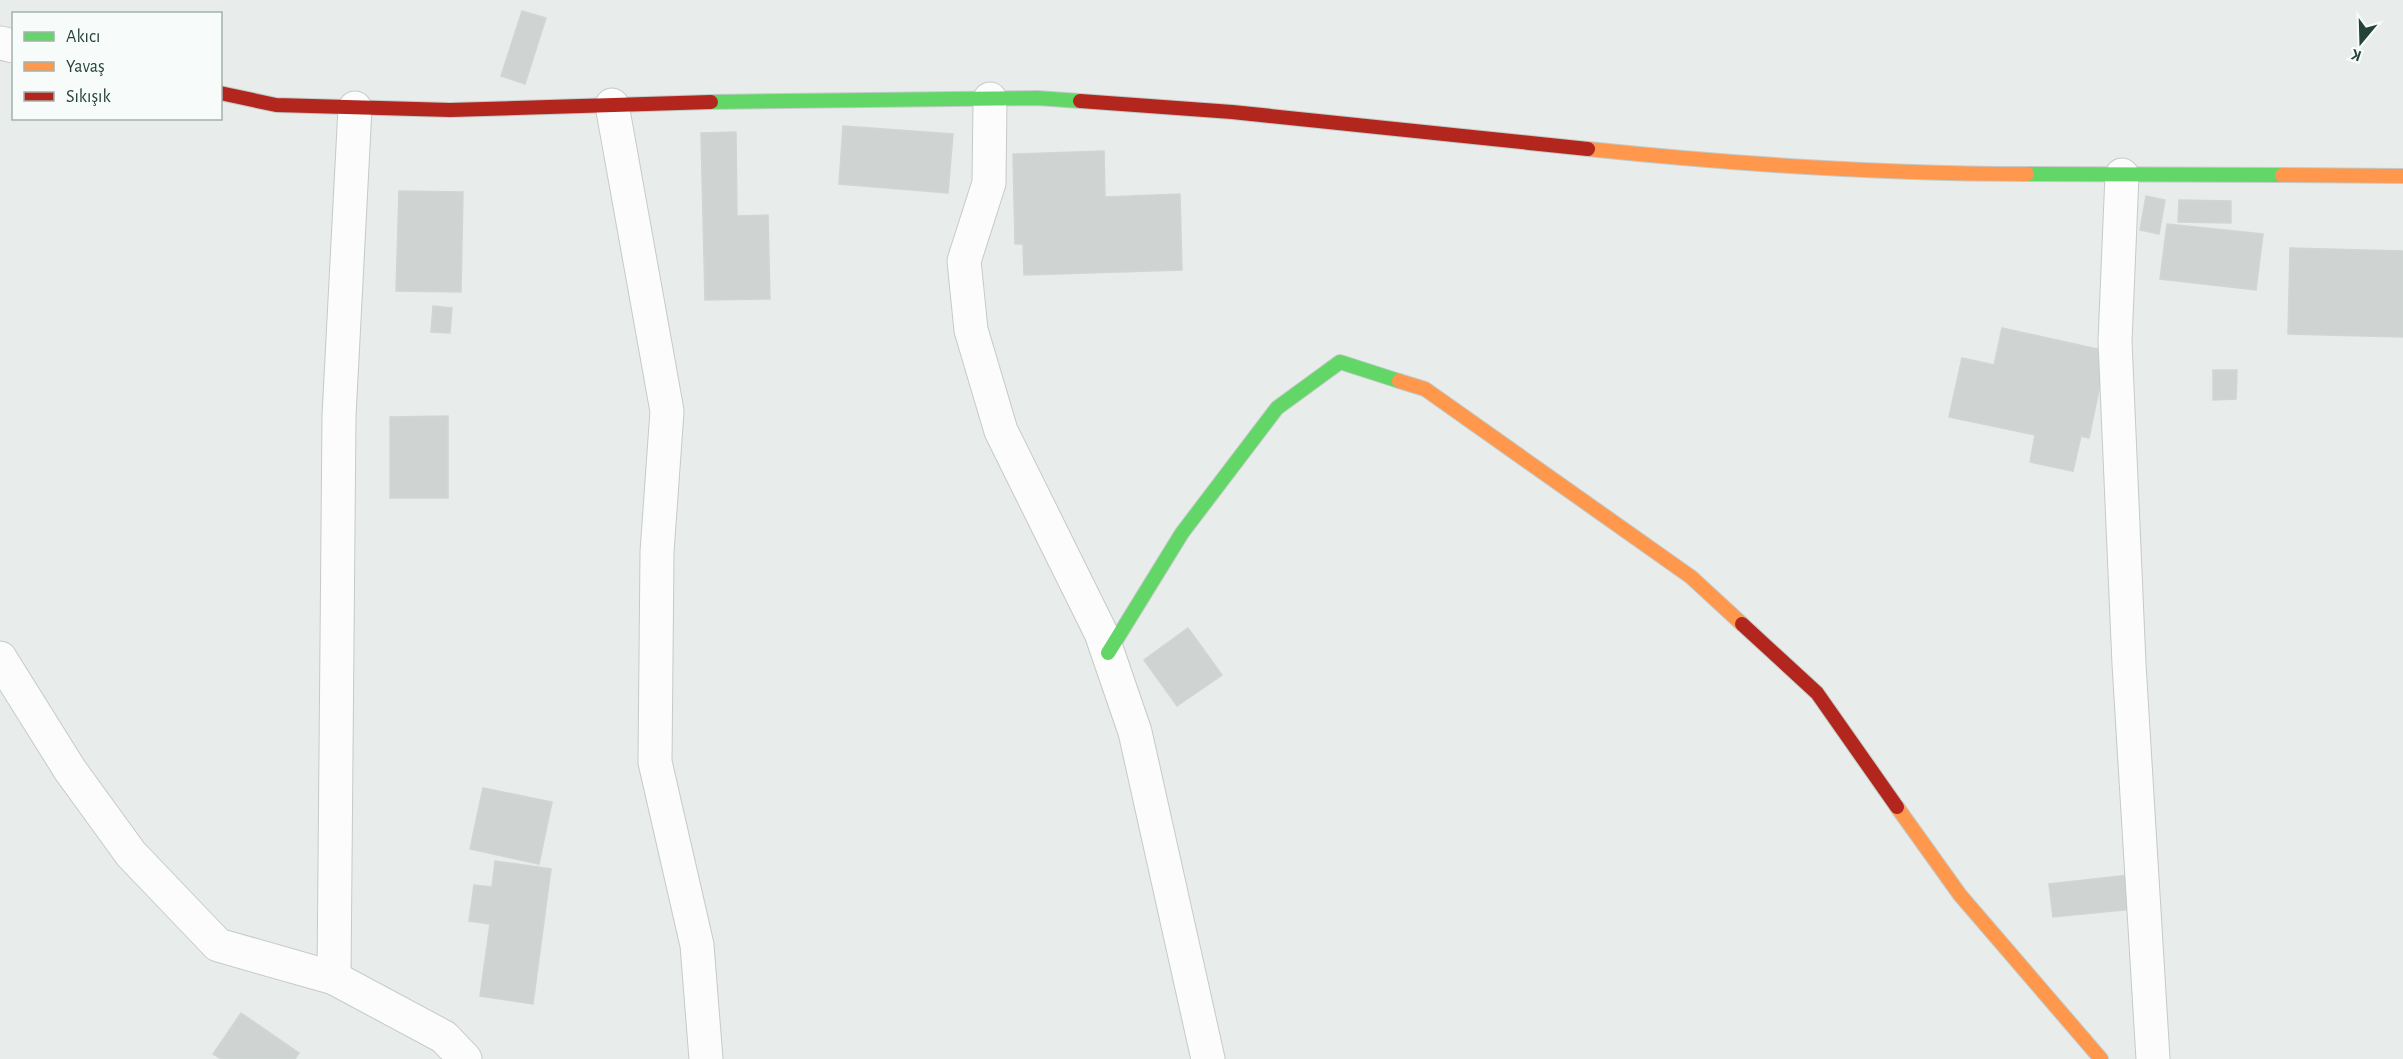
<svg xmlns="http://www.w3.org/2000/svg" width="2403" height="1059" font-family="'Alegreya Sans',sans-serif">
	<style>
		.building { fill: #cfd4d2; stroke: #d1d6d4; stroke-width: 1.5 }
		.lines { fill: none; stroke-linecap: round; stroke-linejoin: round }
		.street-casing { stroke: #c5cac8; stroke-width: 35 }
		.fast-casing { stroke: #c3cbc8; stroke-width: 16 }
		.slow-casing { stroke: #c3cbc8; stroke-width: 16 }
		.jam-casing { stroke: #c3cbc8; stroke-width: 16 }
		.street { stroke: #fcfcfc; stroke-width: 33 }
		.fast { stroke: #63d668; stroke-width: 14 }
		.slow { stroke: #ff974d; stroke-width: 14 }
		.jam { stroke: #b3261e; stroke-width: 14 }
	</style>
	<rect width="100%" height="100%" fill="#e8edeb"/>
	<g class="building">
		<polygon points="522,11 546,18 525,84 501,76"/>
		<polygon points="843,126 953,134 948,193 839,184"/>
		<polygon points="736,132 737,216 768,215 770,299 705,300 701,133"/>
		<polygon points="1104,151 1105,197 1180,194 1182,270 1024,275 1023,244 1015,244 1013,154"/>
		<polygon points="399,191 463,192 461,292 396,291"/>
		<polygon points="2146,196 2165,200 2159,234 2140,230"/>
		<polygon points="2179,200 2231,201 2231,223 2178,222"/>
		<polygon points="2167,224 2263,234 2256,290 2160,279"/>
		<polygon points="2290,248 2403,251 2403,337 2288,334"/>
		<polygon points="433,306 452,308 450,333 431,332"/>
		<polygon points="2002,328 2107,351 2089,438 2081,436 2073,471 2030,462 2035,435 1949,417 1962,358 1994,365"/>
		<polygon points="2213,370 2237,370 2236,399 2213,400"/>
		<polygon points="448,416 448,498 390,498 390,417"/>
		<polygon points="1188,628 1222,675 1177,706 1144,660"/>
		<polygon points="483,788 552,802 539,864 470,849"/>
		<polygon points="495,861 551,869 533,1004 480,996 490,924 469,921 474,885 492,887"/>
		<polygon points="2129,875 2133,909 2053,917 2049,884"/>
		<polygon points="241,1013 299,1053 295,1059 221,1059 213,1054"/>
	</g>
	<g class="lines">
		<g class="street-casing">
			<g id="street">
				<polyline points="0,43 14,46"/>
				<polyline points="990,99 989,183 964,261 971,330 1001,431 1101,633 1135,732 1208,1059"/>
				<polyline points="612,105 667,411 657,552 655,762 697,945 706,1059"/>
				<polyline points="2122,175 2115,341 2129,664 2153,1059"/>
				<polyline points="0,658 70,770 131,854 218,945 334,978 444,1037 465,1059"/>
				<polyline points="334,978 339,416 355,108"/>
			</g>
		</g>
		<g class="fast-casing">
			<g id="fast">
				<polyline points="711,102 1037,98 1080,101"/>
				<polyline points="2027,174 2282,175"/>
				<polyline points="1108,653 1182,533 1277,408 1340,362 1399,381"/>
			</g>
		</g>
		<g class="slow-casing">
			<g id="slow">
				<path d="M 1588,149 C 1733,164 1880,174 2027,174"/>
				<polyline points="2282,175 2403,176"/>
				<polyline points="1399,381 1425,389 1691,577 1742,624"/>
				<polyline points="1897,807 1960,895 2101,1059"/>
			</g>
		</g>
		<g class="jam-casing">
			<g id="jam">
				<polyline points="220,93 276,105 450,110 711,102"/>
				<polyline points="1080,101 1232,112 1588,149"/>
				<polyline points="1742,624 1817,693 1897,807"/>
			</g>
		</g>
		<use href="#street" class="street"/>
		<use href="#fast" class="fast"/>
		<use href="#slow" class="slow"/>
		<use href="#jam" class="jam"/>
	</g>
	<rect x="12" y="12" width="210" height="108" fill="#f7fbf9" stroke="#a3b1ad" stroke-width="1.5"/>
	<rect x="24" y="32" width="30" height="9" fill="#63d668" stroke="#a3b1ad" stroke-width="1.5"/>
	<text x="66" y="42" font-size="18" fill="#24423a">Akıcı</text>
	<rect x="24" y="62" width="30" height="9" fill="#ff974d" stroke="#a3b1ad" stroke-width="1.5"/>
	<text x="66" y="72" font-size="18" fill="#24423a">Yavaş</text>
	<rect x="24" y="92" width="30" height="9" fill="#b3261e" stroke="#a3b1ad" stroke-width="1.5"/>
	<text x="66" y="102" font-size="18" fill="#24423a">Sıkışık</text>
	<g transform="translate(2361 42) rotate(199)" stroke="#f7fbf9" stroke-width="4.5" paint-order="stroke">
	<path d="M0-4.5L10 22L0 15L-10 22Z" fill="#24423a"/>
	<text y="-9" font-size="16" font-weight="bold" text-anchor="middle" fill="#24423a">K</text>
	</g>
</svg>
